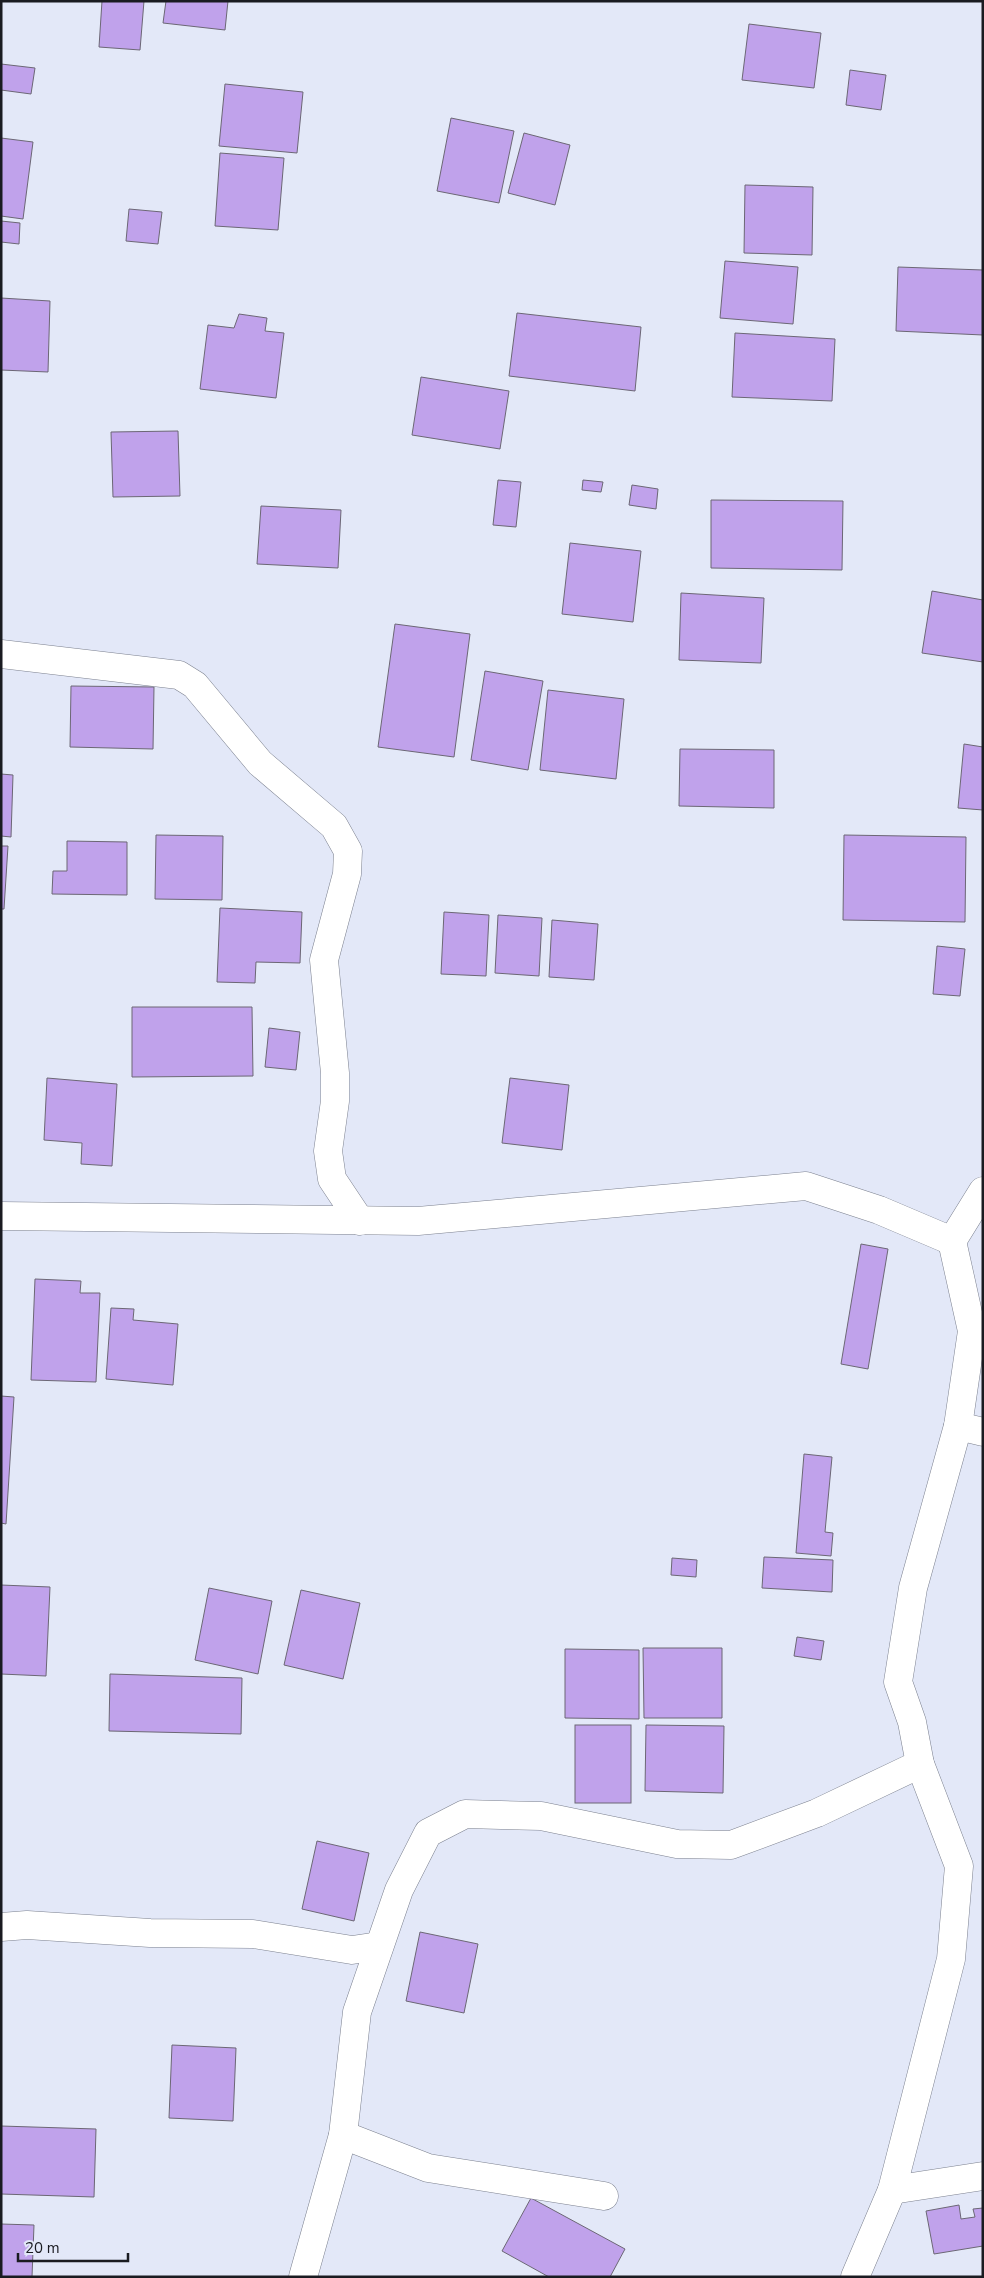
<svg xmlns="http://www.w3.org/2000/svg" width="984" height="2278" font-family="'Nunito Sans',sans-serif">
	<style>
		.building { fill: #c0a2eb; stroke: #6c6775 }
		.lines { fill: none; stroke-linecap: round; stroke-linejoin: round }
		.minor-casing { stroke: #7c818f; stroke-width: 29 }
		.minor { stroke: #fff; stroke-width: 28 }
	</style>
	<rect width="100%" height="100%" fill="#e3e8f8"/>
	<g class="building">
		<polygon points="102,1 144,1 140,50 99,47"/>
		<polygon points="166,1 228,1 225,30 163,23"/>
		<polygon points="749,24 821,33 814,88 742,80"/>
		<polygon points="1,64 35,68 31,94 1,90"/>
		<polygon points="850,70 886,75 881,110 846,105"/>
		<polygon points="225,84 303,92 297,153 219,146"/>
		<polygon points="451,118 514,131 499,203 437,191"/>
		<polygon points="524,133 570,145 555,205 508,193"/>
		<polygon points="1,138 33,142 23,219 1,216"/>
		<polygon points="220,153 284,158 278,230 215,226"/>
		<polygon points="745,185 813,187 812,255 744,253"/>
		<polygon points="129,209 162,212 158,244 126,241"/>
		<polygon points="1,221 20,223 19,244 1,242"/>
		<polygon points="725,261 798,267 793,324 720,318"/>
		<polygon points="898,267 983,270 983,335 896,331"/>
		<polygon points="1,298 50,301 48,372 1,370"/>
		<polygon points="517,313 641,327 635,391 509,376"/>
		<polygon points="239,314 267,318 265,331 284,333 276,398 200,389 208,325 234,328"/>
		<polygon points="735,333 835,339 832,401 732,397"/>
		<polygon points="421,377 509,391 500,449 412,435"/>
		<polygon points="178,431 180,496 113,497 111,432"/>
		<polygon points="498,480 521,482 516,527 493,525"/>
		<polygon points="583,480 603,482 601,492 582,490"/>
		<polygon points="632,485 658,489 656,509 629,505"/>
		<polygon points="711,500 843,501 842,570 711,568"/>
		<polygon points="261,506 341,510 338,568 257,564"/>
		<polygon points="570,543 641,551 633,622 562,614"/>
		<polygon points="932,591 983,600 983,662 922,653"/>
		<polygon points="681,593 764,598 761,663 679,660"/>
		<polygon points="395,624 470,634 454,757 378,747"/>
		<polygon points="485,671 543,681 528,770 471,760"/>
		<polygon points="71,686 154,687 153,749 70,747"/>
		<polygon points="548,690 624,699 616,779 540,770"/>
		<polygon points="964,744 983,747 983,810 958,808"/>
		<polygon points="680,749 774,750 774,808 679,806"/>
		<polygon points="1,774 13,775 11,837 1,836"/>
		<polygon points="156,835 223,836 222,900 155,899"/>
		<polygon points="844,835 966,837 965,922 843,920"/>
		<polygon points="67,841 127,842 127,895 52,894 53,871 67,871"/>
		<polygon points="1,846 8,846 4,909 1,909"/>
		<polygon points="220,908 302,912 300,963 256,962 255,983 217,982"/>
		<polygon points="444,912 489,915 486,976 441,974"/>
		<polygon points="498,915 542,918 539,976 495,973"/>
		<polygon points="552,920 598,924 594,980 549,977"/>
		<polygon points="937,946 965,949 960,996 933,994"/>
		<polygon points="132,1007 252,1007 253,1076 132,1077"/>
		<polygon points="269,1028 300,1032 296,1070 265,1067"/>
		<polygon points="47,1078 117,1084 112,1166 81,1164 82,1143 44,1140"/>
		<polygon points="510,1078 569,1085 562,1150 502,1143"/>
		<polygon points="861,1244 888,1249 868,1369 841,1364"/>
		<polygon points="35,1279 81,1281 80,1293 100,1293 96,1382 31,1380"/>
		<polygon points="111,1308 134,1309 133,1320 178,1324 173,1385 106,1379"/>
		<polygon points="1,1396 14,1397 6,1524 1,1523"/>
		<polygon points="804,1454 832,1457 825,1532 833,1533 831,1556 796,1553"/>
		<polygon points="764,1557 833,1560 832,1592 762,1588"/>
		<polygon points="672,1558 697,1560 696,1577 671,1575"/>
		<polygon points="1,1585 50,1587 46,1676 1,1674"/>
		<polygon points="209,1588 272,1601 258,1674 195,1660"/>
		<polygon points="301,1590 360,1603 343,1679 284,1665"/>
		<polygon points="797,1637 824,1641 821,1660 794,1656"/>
		<polygon points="643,1648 722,1648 722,1718 644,1718"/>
		<polygon points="565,1649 639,1650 639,1719 565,1718"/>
		<polygon points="110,1674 242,1678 241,1734 109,1731"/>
		<rect x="575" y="1725" width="56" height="78"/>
		<polygon points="646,1725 724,1726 723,1793 645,1791"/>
		<polygon points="317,1841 369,1853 354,1921 302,1909"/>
		<polygon points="420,1932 478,1944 464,2013 406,2001"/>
		<polygon points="172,2045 236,2048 233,2121 169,2118"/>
		<polygon points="1,2126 96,2129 94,2197 1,2194"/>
		<polygon points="531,2198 625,2249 610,2277 549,2277 502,2251"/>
		<polygon points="959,2205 961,2219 975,2217 973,2209 983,2208 983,2246 934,2254 926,2211"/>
		<polygon points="1,2224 34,2225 32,2277 1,2277"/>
	</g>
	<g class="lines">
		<g class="minor-casing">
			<g id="minor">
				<polyline points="1,654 179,675 195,685 260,763 334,826 348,851 347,874 324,960 335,1073 335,1101 328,1151 332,1179 360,1221"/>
				<polyline points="1,1216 418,1221 806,1186 879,1210 952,1241"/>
				<polyline points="958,1426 983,1432"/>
				<polyline points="1,1927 27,1925 150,1933 253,1934 352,1950 379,1946"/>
				<polyline points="343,2135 428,2168 604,2196"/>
				<polyline points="892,2190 983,2176"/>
				<polyline points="303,2277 343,2135 357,2012 399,1890 428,1833 465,1814 541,1816 677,1844 731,1845 817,1813 920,1764"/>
				<polyline points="855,2277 892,2190 951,1959 959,1866 920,1764 912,1722 898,1682 913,1588 958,1426 972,1331 952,1241 983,1191"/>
			</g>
		</g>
		<use href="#minor" class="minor"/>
	</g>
	<rect width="984" height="2278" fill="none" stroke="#1a1b21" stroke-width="5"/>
	<path d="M18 2253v8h110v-8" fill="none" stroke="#1a1b21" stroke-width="2.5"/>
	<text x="25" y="2253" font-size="15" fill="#1a1b21" stroke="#e3e8f8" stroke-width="4" paint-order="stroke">20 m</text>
</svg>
